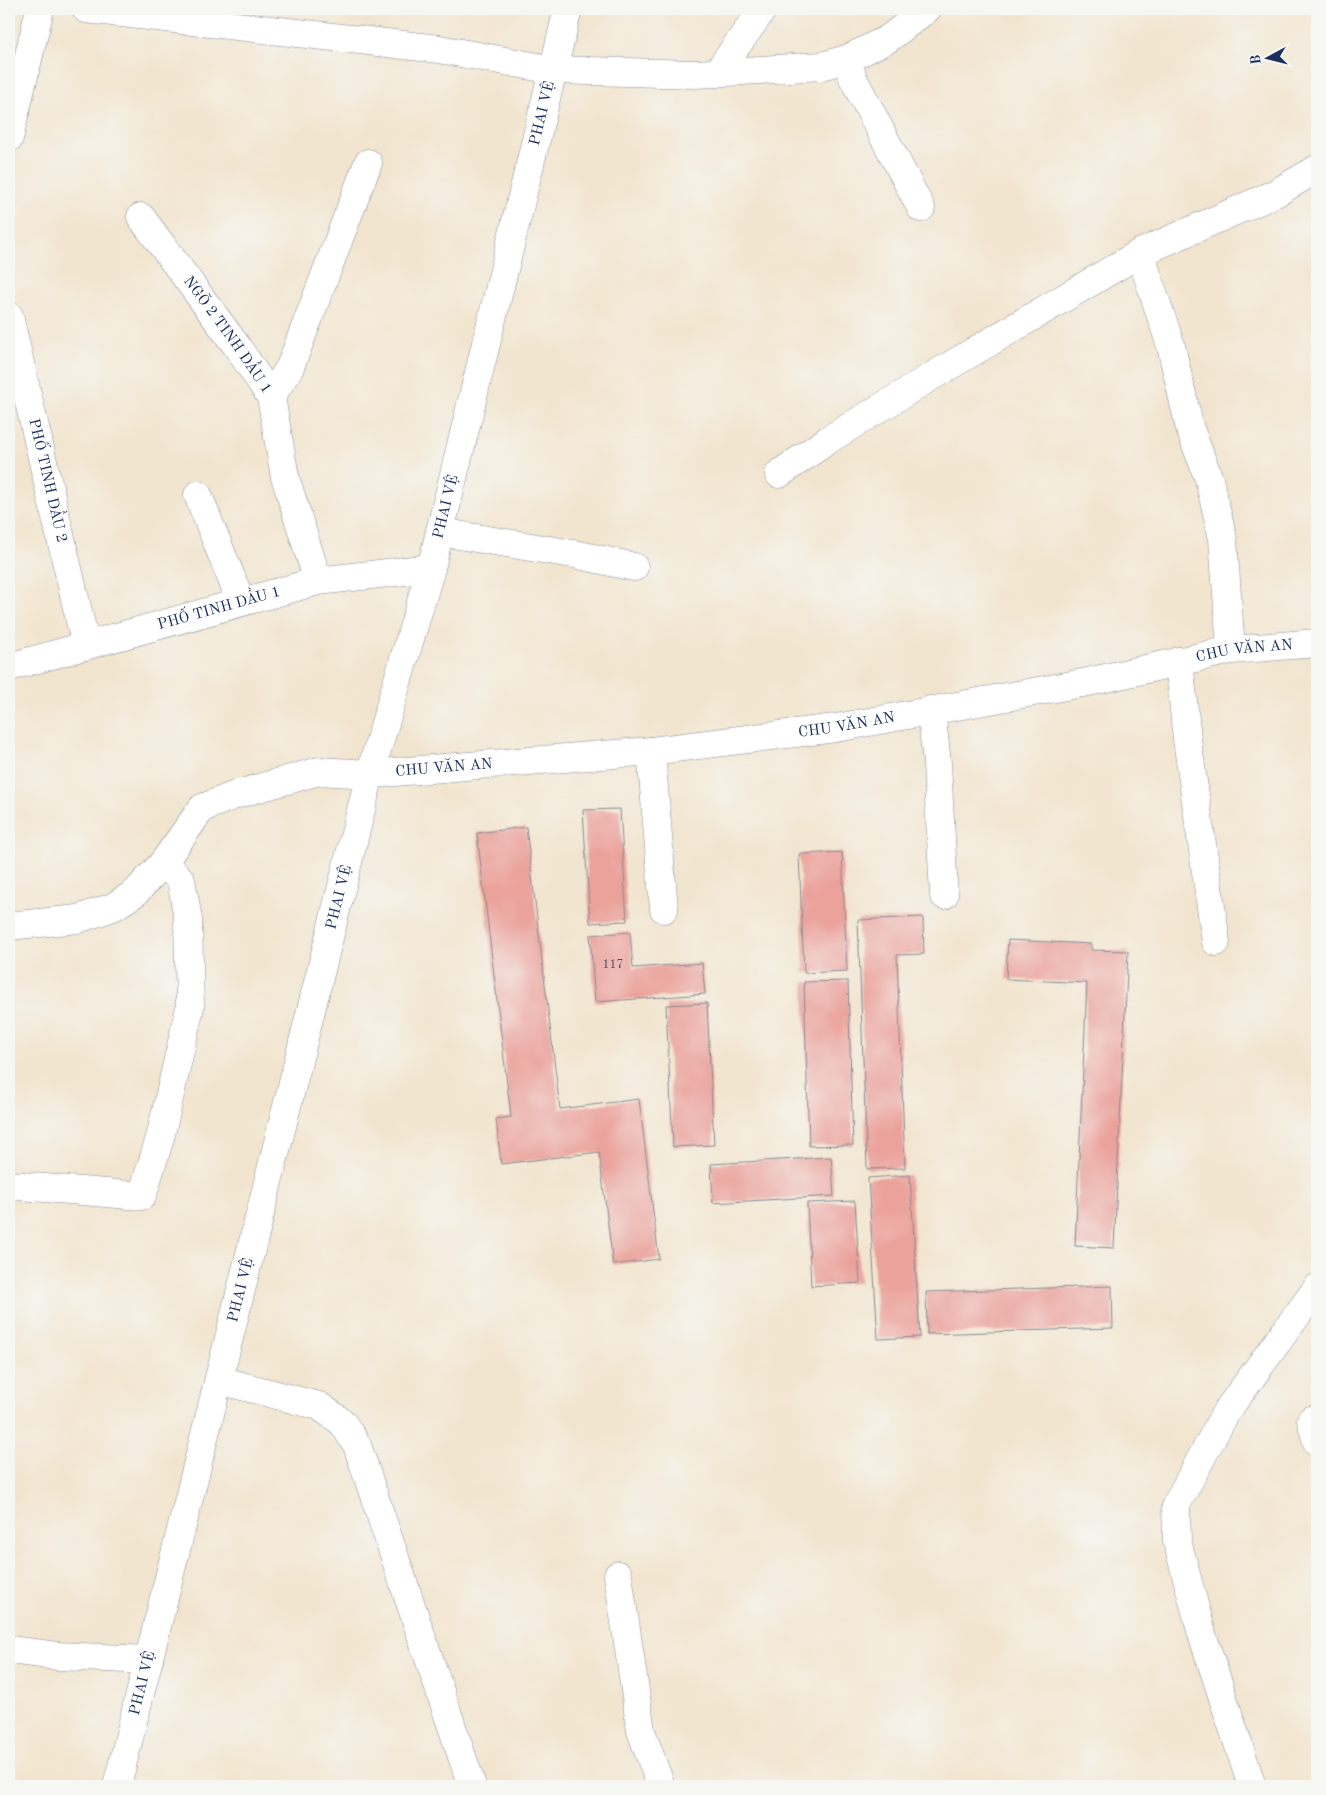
<svg xmlns="http://www.w3.org/2000/svg" width="1326" height="1795" font-family="'Old Standard TT',serif">
	<style>
		.building { fill: #eba29b }
		.lines { fill: none; stroke-linecap: round; stroke-linejoin: round }
		.minor-casing { stroke: #868a96; stroke-width: 29 }
		.minor { stroke: #fff; stroke-width: 28 }
		.labels { text-anchor: middle; dominant-baseline: central; stroke-width: 4; stroke-linejoin: round; paint-order: stroke }
		.number-label { font-size: 12px; fill: #4f4c6d }
		.street-label { font-size: 15px; fill: #1b2f5e; stroke: #f6f6f2 }
	</style>
	<rect width="100%" height="100%" fill="#f6f6f2"/>
	<filter id="ink" filterUnits="userSpaceOnUse"><feTurbulence type="fractalNoise" baseFrequency=".02" numOctaves="2"/><feDisplacementMap in="SourceGraphic" scale="10" xChannelSelector="R" yChannelSelector="G"/><feConvolveMatrix kernelMatrix="1 2 1 2 8 2 1 2 1" color-interpolation-filters="sRGB"/></filter>
	<filter id="wash" filterUnits="userSpaceOnUse"><feTurbulence type="fractalNoise" baseFrequency=".0096" numOctaves="4" result="noise"/><feDisplacementMap in="SourceGraphic" scale="20" xChannelSelector="R" yChannelSelector="G"/><feGaussianBlur stdDeviation="1.12" result="paint"/><feColorMatrix in="noise" values="0 0 0 0 0 0 0 0 0 0 0 0 0 0 0 0 0 1.4 0 .05"/><feComposite in="paint" operator="in"/></filter>
	<g filter="url(#wash)">
		<rect width="100%" height="100%" fill="#f2e5cf"/>
		<g id="blocks">
			<g class="building">
				<polygon points="620,809 627,921 590,923 583,810"/>
				<polygon points="526,827 560,1109 639,1099 659,1259 613,1265 599,1152 501,1164 496,1119 511,1117 477,833"/>
				<polygon points="842,852 847,971 804,973 799,854"/>
				<polygon points="923,917 924,954 897,955 905,1168 867,1169 858,920"/>
				<polygon points="630,932 633,968 702,963 705,994 595,1002 590,935"/>
				<polygon points="1008,940 1091,944 1091,950 1128,951 1114,1248 1075,1246 1087,983 1006,979"/>
				<polygon points="848,981 853,1145 809,1146 804,982"/>
				<polygon points="707,1003 714,1145 673,1147 666,1005"/>
				<polygon points="831,1157 834,1196 713,1203 711,1164"/>
				<polygon points="910,1175 920,1337 878,1339 868,1178"/>
				<polygon points="855,1201 860,1283 811,1286 807,1203"/>
				<polygon points="1112,1286 1113,1328 927,1334 926,1292"/>
			</g>
		</g>
	</g>
	<g filter="url(#ink)">
		<use href="#blocks" fill-opacity="0" stroke="#868a96" stroke-width="1"/>
		<g class="lines">
			<g class="minor-casing">
				<g id="minor">
					<polyline points="86,9 439,49 554,70 696,74 821,66 847,59 888,39 927,9"/>
					<polyline points="847,59 853,78 921,208"/>
					<polyline points="717,73 763,9"/>
					<polyline points="9,138 40,9"/>
					<path id="s1" d="M 141,217 L 236,345 L 271,397 L 285,477 L 318,581"/>
					<polyline points="1140,253 1171,346 1190,429 1209,479 1223,539 1231,650"/>
					<path id="s2" d="M 9,316 L 86,646"/>
					<polyline points="271,397 290,367 368,163"/>
					<polyline points="779,474 828,440 929,378 1140,253 1276,193 1317,169"/>
					<polyline points="198,495 241,602"/>
					<polyline points="440,532 579,555 634,567"/>
					<polyline points="1179,661 1187,739 1216,942"/>
					<path id="s3" d="M 9,667 L 318,581 L 431,568"/>
					<polyline points="931,710 937,763 944,895"/>
					<polyline points="651,751 664,909"/>
					<path id="s4" d="M 9,926 L 78,919 L 113,907 L 135,893 L 163,863 L 202,808 L 238,794 L 319,771 L 370,774 L 651,751 L 836,728 L 1088,682 L 1231,650 L 1317,643"/>
					<polyline points="9,1185 142,1196 160,1138 190,1007 188,919 181,880 163,863"/>
					<polyline points="219,1380 319,1406 342,1422 357,1445 472,1786"/>
					<polyline points="1311,1420 1317,1442"/>
					<polyline points="618,1575 641,1731 661,1786"/>
					<polyline points="9,1650 58,1656 149,1660"/>
					<path id="s5" d="M 117,1786 L 370,774 L 431,568 L 568,9"/>
					<polyline points="1252,1786 1202,1634 1177,1541 1176,1505 1226,1412 1317,1288"/>
				</g>
			</g>
			<use href="#minor" class="minor"/>
		</g>
	</g>
	<g class="labels">
		<g class="number-label">
			<text x="613" y="965">117</text>
		</g>
		<g class="street-label">
			<text stroke="none"><textPath href="#s5" startOffset="1726">PHAI VỆ</textPath></text>
			<text stroke="none"><textPath href="#s1" startOffset="146">NGÕ 2 TINH DẦU 1</textPath></text>
			<text stroke="none"><textPath href="#s2" startOffset="169">PHỐ TINH DẦU 2</textPath></text>
			<text stroke="none"><textPath href="#s5" startOffset="1321">PHAI VỆ</textPath></text>
			<text stroke="none"><textPath href="#s3" startOffset="218">PHỐ TINH DẦU 1</textPath></text>
			<text stroke="none"><textPath href="#s4" startOffset="1299">CHU VĂN AN</textPath></text>
			<text stroke="none"><textPath href="#s4" startOffset="894">CHU VĂN AN</textPath></text>
			<text stroke="none"><textPath href="#s4" startOffset="489">CHU VĂN AN</textPath></text>
			<text stroke="none"><textPath href="#s5" startOffset="916">PHAI VỆ</textPath></text>
			<text stroke="none"><textPath href="#s5" startOffset="511">PHAI VỆ</textPath></text>
			<text stroke="none"><textPath href="#s5" startOffset="106">PHAI VỆ</textPath></text>
		</g>
	</g>
	<rect width="1326" height="1795" fill="none" stroke="#f6f6f2" stroke-width="30"/>
	<g transform="translate(1268 58) rotate(263)" stroke="#f6f6f2" stroke-width="4" paint-order="stroke">
	<path d="M0-4L9 19L0 12L-9 19Z" fill="#1b2f5e"/>
	<text y="-8" font-size="14" font-weight="bold" text-anchor="middle" fill="#1b2f5e">B</text>
	</g>
</svg>
